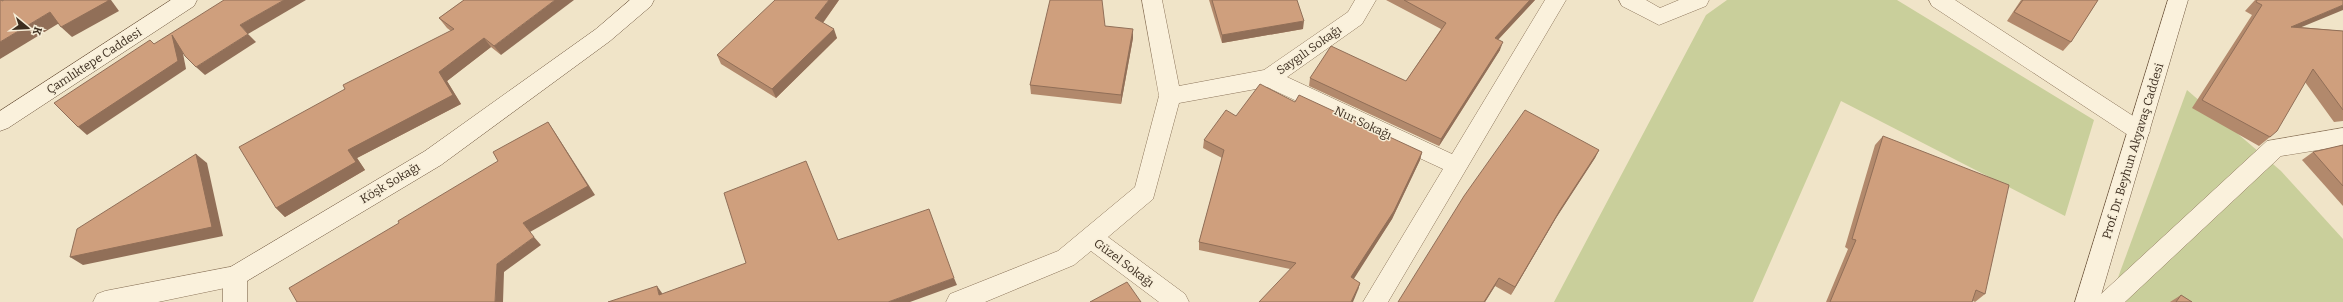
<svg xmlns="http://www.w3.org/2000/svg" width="2343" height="302" font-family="Bitter,serif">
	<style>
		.green { fill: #c9cf9b }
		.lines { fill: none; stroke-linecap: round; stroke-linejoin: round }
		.street-casing { stroke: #8d765c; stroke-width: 1 }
		.secondary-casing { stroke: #6f573f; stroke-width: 1 }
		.street { fill: #faf1dc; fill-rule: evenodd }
		.secondary { fill: #faf1dc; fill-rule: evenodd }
		.wall { fill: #b2896c }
		.shaded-wall { fill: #916f58 }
		.building { fill: #cf9f7d; stroke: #916f58 }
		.labels { text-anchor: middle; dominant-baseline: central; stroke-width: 3; stroke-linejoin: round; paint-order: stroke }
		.street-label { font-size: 12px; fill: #3d2e20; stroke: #f7eed8 }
	</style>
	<rect width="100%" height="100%" fill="#f0e4c8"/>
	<g class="green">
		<polygon points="1727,0 1897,0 2094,120 2065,216 1841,101 1753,302 1554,302 1706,15"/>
		<polygon points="2187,90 2281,171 2343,239 2343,302 2109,302"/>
	</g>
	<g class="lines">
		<g class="street-casing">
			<g id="street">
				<polygon points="1142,0 1162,0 1179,86 1264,70 1348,12 1355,0 1376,0 1362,24 1287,77 1452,154 1545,0 1566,0 1388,302 1363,302 1443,169 1267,87 1179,103 1153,199 1108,237 1185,294 1189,302 1159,302 1091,251 1074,265 985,302 946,302 950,294 1058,251 1135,187 1159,96"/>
				<polygon points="1619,0 1646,0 1660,8 1679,0 1709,0 1706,6 1659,25 1622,6"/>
				<polygon points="1929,0 1955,0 2147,125 2150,131 2147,137 2139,140 2131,137 1932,6"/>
				<polygon points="2343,128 2343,146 2281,156 2125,302 2097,302 2101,294 2267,141"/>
				<polygon points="235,266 243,269 247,276 243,283 235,286 158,302 93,302 97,294 105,291"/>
			</g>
		</g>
		<g class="secondary-casing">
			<g id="secondary">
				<polygon points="171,0 197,0 194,6 8,128 0,131 0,111"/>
				<polygon points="630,0 654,0 651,6 610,41 441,165 247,281 247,302 223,302 223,276 227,269 425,151 596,29"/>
				<polygon points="2168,0 2188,0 2099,302 2075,302"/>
			</g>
		</g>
		<use href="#street" class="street"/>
		<use href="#secondary" class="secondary"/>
	</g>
	<g class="wall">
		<polygon points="464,0 501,55 491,47 447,81 461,104 357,158 365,170 285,217 276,208 345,89 451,31 447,28 439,18"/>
		<polygon points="839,0 823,23 837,38 776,98 721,64 717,55"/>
		<polygon points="1209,0 1297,0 1303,29 1222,43"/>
		<polygon points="1386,0 1535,0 1498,40 1500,50 1439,146 1309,86 1310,78 1406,81 1441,29"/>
		<polygon points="2021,0 2098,0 2071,42 2063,51 2007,21"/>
		<polygon points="2255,0 2343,0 2300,27 2343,31 2343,121 2334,122 2305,82 2270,137 2259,146 2192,108 2252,15 2245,11"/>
		<polygon points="1105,26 1133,38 1121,104 1031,94 1030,85"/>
		<polygon points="1295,102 1422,152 1420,160 1392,219 1353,279 1360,283 1358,290 1290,269 1199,250 1199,242 1222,158 1203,148 1204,140 1236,116"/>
		<polygon points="1883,136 1985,294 1975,302 1973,301 1972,302 1826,302 1848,249 1845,247 1875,145"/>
		<polygon points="2343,145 2343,206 2302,160 2313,152"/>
		<polygon points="1599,150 1595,158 1556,218 1511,295 1495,286 1485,302 1398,302"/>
		<polygon points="2181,295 2192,302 2170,302"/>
	</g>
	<g class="shaded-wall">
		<polygon points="108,0 111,0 119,11 72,37 61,27"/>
		<polygon points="284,0 306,0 248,34 240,25"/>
		<polygon points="555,0 574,0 501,55 494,46"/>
		<polygon points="829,0 839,0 819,28 815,18"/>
		<polygon points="1530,0 1535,0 1492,46 1495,38"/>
		<polygon points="2343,5 2343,10 2280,36 2291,27"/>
		<polygon points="50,12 61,22 0,59 0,42"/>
		<polygon points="1304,21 1303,29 1222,43 1222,35"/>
		<polygon points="834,29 837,38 776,98 772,89"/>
		<polygon points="1133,29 1133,38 1121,104 1121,95"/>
		<polygon points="248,34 256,42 205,75 196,67"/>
		<polygon points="172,35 181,43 186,69 87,135 78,127"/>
		<polygon points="484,38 491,47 447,81 461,104 357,158 365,170 285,217 276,208 348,150 439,72"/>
		<polygon points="1503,42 1500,50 1439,146 1441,139"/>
		<polygon points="548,122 554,131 595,195 530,232 523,223"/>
		<polygon points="1599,150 1595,158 1556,218 1511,295 1515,287 1560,210"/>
		<polygon points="1422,152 1420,160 1392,219 1350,285 1351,277"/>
		<polygon points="196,154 207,163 223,236 83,265 70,257"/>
		<polygon points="534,237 541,245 504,272 503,302 495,302 497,264"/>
		<polygon points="954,278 957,285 910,302 888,302"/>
		<polygon points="1499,278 1495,286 1485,302 1484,302"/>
		<polygon points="1360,283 1358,290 1353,302 1351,302"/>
		<polygon points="657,286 662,293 664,302 659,295"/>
	</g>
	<g class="building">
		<polygon points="0,0 2,0 2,1 4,0 108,0 108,1 61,27 50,12 0,42"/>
		<polygon points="224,0 284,0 240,25 248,34 196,67 185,56 172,35 178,61 78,127 54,103 150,40 154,44"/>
		<polygon points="464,0 555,0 494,46 484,38 439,72 453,95 348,150 356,162 276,208 239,147 345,89 343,85 454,29 439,18"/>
		<polygon points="775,0 829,0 815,18 834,29 772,89 717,55"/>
		<polygon points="1050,0 1102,0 1105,26 1133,29 1121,95 1030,85"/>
		<polygon points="1212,0 1297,0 1304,21 1222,35"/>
		<polygon points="1404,0 1530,0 1495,38 1503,42 1441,139 1310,78 1331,46 1406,81 1446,23"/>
		<polygon points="2023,0 2098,0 2071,42 2014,12"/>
		<polygon points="2257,0 2343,0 2343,5 2291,27 2343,31 2343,110 2313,69 2277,131 2270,137 2202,100 2262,5 2256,2"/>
		<polygon points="1260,84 1295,102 1299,95 1422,152 1394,211 1351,277 1360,283 1351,302 1259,302 1296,263 1199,242 1224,150 1204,140 1226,110 1236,116"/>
		<polygon points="1525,110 1599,150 1560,210 1515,287 1499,278 1484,302 1398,302 1464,196"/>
		<polygon points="548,122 588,186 523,223 534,237 497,264 495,302 297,302 289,288 399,223 398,221 498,161 493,152"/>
		<polygon points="1883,136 2009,185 1985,294 1976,290 1972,302 1830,302 1856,240 1852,239"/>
		<polygon points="2343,145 2343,186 2313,152"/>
		<polygon points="196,154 212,227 70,257 77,229"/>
		<polygon points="806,161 838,240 929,209 954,278 888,302 608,302 657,286 659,295 746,263 724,193"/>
		<polygon points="1127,282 1141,302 1090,302"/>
		<polygon points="2181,295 2192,302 2176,302"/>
	</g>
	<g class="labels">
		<g class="street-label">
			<text transform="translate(1309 50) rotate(-35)">Saygılı Sokağı</text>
			<text transform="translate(94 61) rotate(-33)">Çamlıktepe Caddesi</text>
			<text transform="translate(1363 123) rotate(25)">Nur Sokağı</text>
			<text transform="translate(2133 151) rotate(-73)">Prof. Dr. Beyhun Akyavaş Caddesi</text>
			<text transform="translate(390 183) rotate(-31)">Köşk Sokağı</text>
			<text transform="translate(1124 263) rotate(37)">Güzel Sokağı</text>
		</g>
	</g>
	<g transform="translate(28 28) rotate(108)" stroke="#f7eed8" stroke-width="3" paint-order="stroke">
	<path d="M0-3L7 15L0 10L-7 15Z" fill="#3d2e20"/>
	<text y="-6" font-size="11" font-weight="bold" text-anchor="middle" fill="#3d2e20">K</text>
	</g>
</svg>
